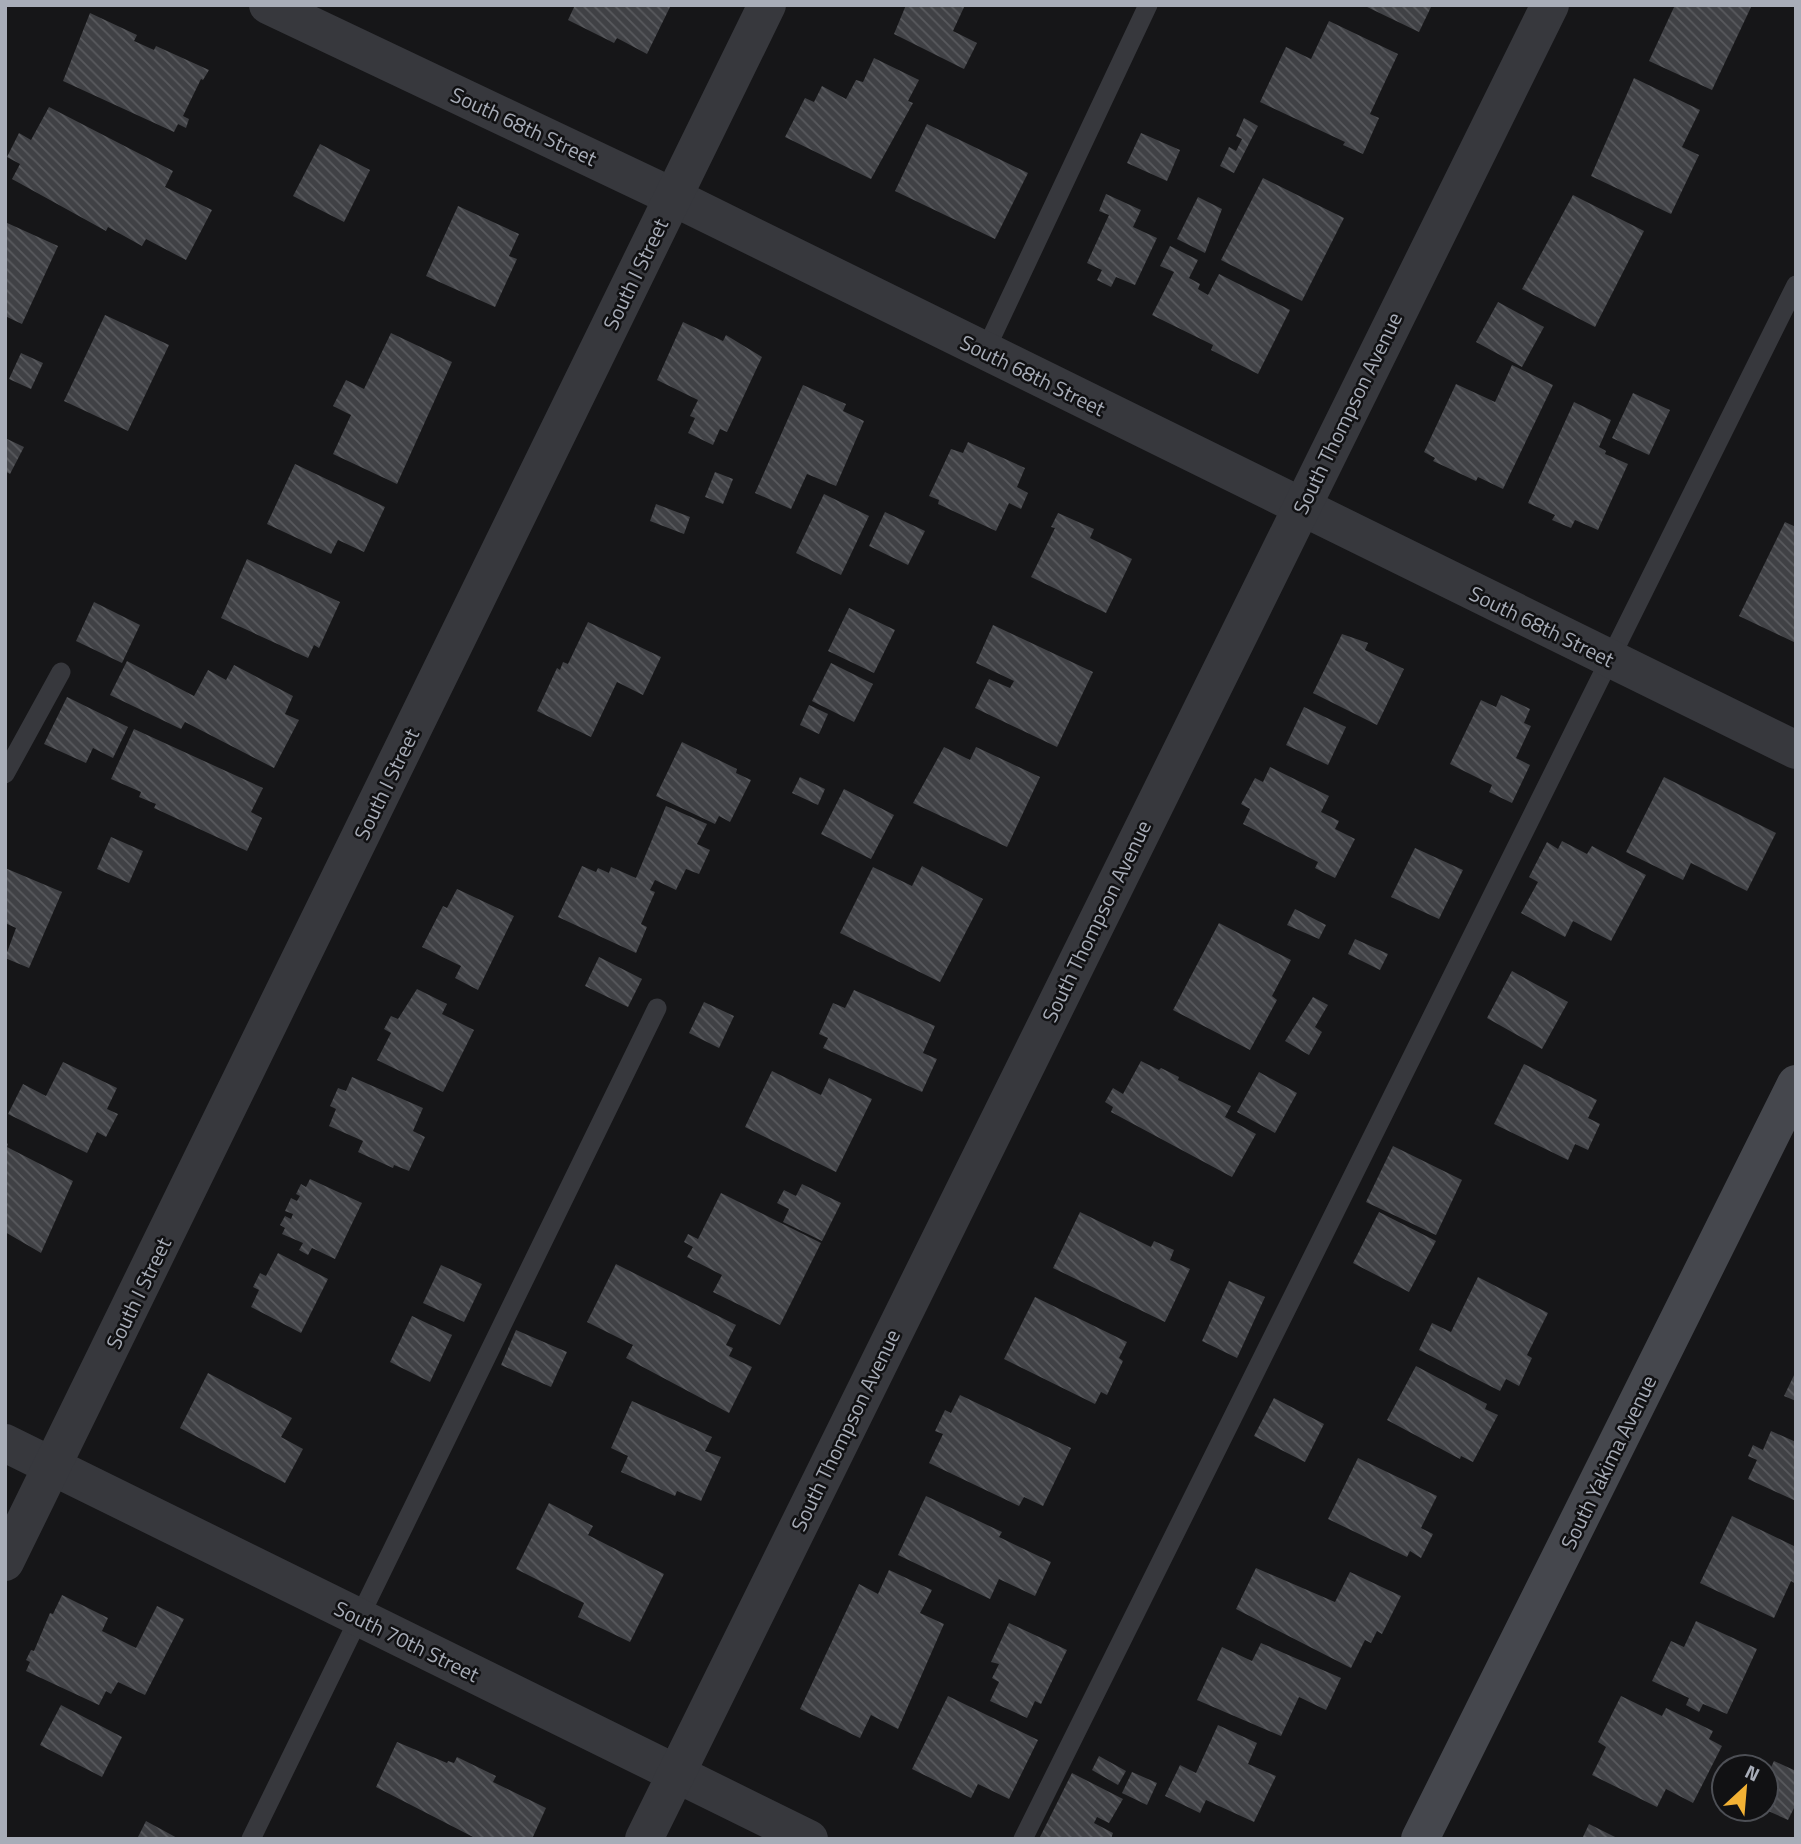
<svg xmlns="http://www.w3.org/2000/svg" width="1801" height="1844" font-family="'Titillium Web',sans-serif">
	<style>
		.building { fill: url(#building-back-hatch) }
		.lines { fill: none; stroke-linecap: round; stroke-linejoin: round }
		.service { stroke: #37383d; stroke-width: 19 }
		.minor { stroke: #37383d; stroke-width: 38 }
		.secondary { stroke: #45474d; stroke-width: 38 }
		.labels { text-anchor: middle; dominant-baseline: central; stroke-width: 5; stroke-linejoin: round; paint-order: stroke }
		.street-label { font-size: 21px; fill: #a8adb8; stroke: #111113 }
	</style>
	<defs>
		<pattern id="building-back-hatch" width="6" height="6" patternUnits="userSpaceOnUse" patternTransform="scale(1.75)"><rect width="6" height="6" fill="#404145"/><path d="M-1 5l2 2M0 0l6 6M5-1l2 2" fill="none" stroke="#595a5e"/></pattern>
	</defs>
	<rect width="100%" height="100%" fill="#161618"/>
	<g class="building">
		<polygon points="575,5 671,5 647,54 617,38 614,43 568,20"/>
		<polygon points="906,5 965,5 953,31 977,43 964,69 894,34"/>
		<polygon points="1363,5 1432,5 1419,32"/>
		<polygon points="1675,5 1752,5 1712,90 1649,61"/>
		<polygon points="90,13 137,35 134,41 154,50 156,46 209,70 203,80 201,79 183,116 189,119 186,128 178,124 174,132 63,81"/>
		<polygon points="1329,21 1398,54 1370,114 1379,118 1363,154 1343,145 1345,142 1260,102 1286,47 1311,59"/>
		<polygon points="874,58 919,80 908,101 913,103 871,179 785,137 805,98 814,102 822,86 846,99 856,80 863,82"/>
		<polygon points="1634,78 1700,110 1682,147 1699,155 1671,214 1591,176"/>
		<polygon points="49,107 173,171 165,187 212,210 186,260 146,239 142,246 108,227 106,231 12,179 20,164 7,157 19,133 31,140"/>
		<polygon points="1244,118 1258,126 1234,173 1220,166 1229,147 1236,151 1242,139 1236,136"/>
		<polygon points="927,124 1028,173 995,239 895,191"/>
		<polygon points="1141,133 1180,150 1167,181 1127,163"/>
		<polygon points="320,144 370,170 344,222 293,196"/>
		<polygon points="1263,178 1344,218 1302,301 1221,260"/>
		<polygon points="1106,194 1141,210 1133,227 1157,238 1135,285 1116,277 1111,287 1097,280 1102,270 1087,263 1109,215 1099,211"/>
		<polygon points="1573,195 1644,231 1595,327 1522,289"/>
		<polygon points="1198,197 1222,209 1205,253 1177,239"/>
		<polygon points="458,206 519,234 509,256 517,259 495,307 426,276"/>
		<polygon points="5,222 58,246 22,324 5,316"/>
		<polygon points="1170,246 1198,260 1189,278 1200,284 1198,289 1208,295 1219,274 1290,310 1258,374 1211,350 1213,345 1152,315 1174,272 1160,266"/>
		<polygon points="1498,302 1544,327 1522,367 1476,342"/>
		<polygon points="105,315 169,345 128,431 64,401"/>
		<polygon points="683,322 723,341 726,335 762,357 727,432 720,429 713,445 688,433 695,418 690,416 698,400 657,380"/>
		<polygon points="391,333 452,362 397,484 333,454 351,415 333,406 346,380 364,389"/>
		<polygon points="21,353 43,363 31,389 9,379"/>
		<polygon points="1512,365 1553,385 1503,489 1478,477 1476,481 1433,461 1435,458 1424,452 1456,384 1495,402"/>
		<polygon points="803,385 846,404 843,411 864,421 836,486 807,474 791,509 755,493"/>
		<polygon points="1633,393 1670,410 1649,455 1612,438"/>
		<polygon points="1574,402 1611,420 1599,447 1606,451 1605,454 1628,464 1598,530 1575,520 1571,528 1552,520 1555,515 1528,503"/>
		<polygon points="5,438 24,447 10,474 5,471"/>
		<polygon points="968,442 1025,468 1017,487 1028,493 1021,509 1009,503 996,531 938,504 939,500 929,496 951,449 963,453"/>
		<polygon points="295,464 385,507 364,552 338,540 331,554 267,524"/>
		<polygon points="715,472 733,479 723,504 705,497"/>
		<polygon points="824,494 869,516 841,575 796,553"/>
		<polygon points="656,504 690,517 684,534 650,521"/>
		<polygon points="885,512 925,531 908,565 869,546"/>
		<polygon points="1058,513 1094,529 1090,538 1132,559 1106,613 1031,577 1055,528 1051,527"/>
		<polygon points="1785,522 1796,527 1796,643 1739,616"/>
		<polygon points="247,559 340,602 319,648 314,645 308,658 221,618"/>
		<polygon points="94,602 140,625 122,663 76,641"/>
		<polygon points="849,608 895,630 874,673 828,651"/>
		<polygon points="588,622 661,657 643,695 617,682 591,737 537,711 557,668 560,670 563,662 568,664"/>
		<polygon points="993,625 1093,672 1057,747 975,708 989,679 1010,688 1014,681 976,663"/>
		<polygon points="1342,634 1368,643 1365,650 1404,669 1377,725 1313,693"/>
		<polygon points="127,661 194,696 208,670 226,680 234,665 293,696 285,714 299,720 274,768 185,722 181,729 110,695"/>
		<polygon points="831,663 873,684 854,722 812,701"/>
		<polygon points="1501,695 1530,709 1524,723 1531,726 1516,758 1530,765 1512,803 1489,792 1492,785 1450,764 1481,700 1496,707"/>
		<polygon points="67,697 128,727 113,758 93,748 86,763 44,744"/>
		<polygon points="809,705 828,714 819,734 800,725"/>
		<polygon points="1304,707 1346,727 1328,765 1286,745"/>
		<polygon points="134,729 263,788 251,812 262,818 247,851 154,808 156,804 139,797 141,792 111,779"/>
		<polygon points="682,742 737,769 736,773 751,780 730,822 719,816 715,824 656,796"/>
		<polygon points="944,747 970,760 976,747 1040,777 1007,847 913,803"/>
		<polygon points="1270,767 1329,796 1321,812 1339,821 1335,829 1355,839 1335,878 1315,868 1318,862 1243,824 1250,809 1241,804 1255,778 1263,782"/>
		<polygon points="800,777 825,789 818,805 792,793"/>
		<polygon points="1664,777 1776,833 1747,891 1691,863 1683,880 1626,852"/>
		<polygon points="844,789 894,815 871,859 821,834"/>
		<polygon points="666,806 707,824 697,844 710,850 699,874 686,869 676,890 655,880 650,890 655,892 641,924 647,927 636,953 558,917 582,866 596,872 598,868 609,873 611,867 636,878"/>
		<polygon points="111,837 143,851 129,883 97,869"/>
		<polygon points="1562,841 1587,854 1592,846 1646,875 1611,941 1573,921 1565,937 1521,913 1538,882 1529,877 1547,842 1558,849"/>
		<polygon points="1415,848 1463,870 1439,919 1391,897"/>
		<polygon points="922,866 983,899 940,982 840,933 873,867 912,886"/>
		<polygon points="5,868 62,892 29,968 5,958 16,928 5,923"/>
		<polygon points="457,889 514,916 478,990 455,978 461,966 422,947 443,906 447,908"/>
		<polygon points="1295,909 1326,925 1319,939 1287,925"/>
		<polygon points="1219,923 1291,960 1272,996 1277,1000 1250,1050 1173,1010"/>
		<polygon points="1355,939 1388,954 1380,970 1348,954"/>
		<polygon points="599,957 642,979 628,1007 585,986"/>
		<polygon points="1512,971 1568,1002 1542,1049 1487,1018"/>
		<polygon points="417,989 447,1004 442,1014 474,1030 443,1092 377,1060 391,1033 384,1029 391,1016 398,1019"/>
		<polygon points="854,990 935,1026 923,1053 937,1059 922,1092 823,1048 828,1038 819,1034 833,1003 845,1008"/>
		<polygon points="1313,997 1328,1005 1315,1027 1322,1032 1309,1055 1285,1041"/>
		<polygon points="704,1002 734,1016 719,1048 689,1033"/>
		<polygon points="1141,1061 1159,1070 1161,1068 1179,1077 1178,1080 1231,1106 1225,1117 1256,1134 1232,1177 1111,1112 1113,1107 1105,1102 1113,1088 1123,1094"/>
		<polygon points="63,1062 117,1088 107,1109 118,1114 106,1137 97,1132 87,1153 8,1114 23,1084 46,1096"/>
		<polygon points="1524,1064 1597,1100 1588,1118 1600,1124 1588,1150 1575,1144 1568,1160 1494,1124"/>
		<polygon points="772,1071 821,1095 829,1078 872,1099 836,1172 745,1127"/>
		<polygon points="1259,1072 1297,1093 1275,1133 1237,1112"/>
		<polygon points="352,1077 423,1108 413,1131 425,1137 409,1171 394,1165 393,1168 358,1152 363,1141 329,1126 336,1109 330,1106 338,1088 346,1091"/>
		<polygon points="5,1142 8,1144 7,1147 73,1181 41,1253 5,1232"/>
		<polygon points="1393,1146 1462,1180 1436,1235 1366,1202"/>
		<polygon points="310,1179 362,1203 335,1259 312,1248 308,1255 299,1250 303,1243 282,1234 285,1228 280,1225 285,1216 291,1219 293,1214 285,1211 291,1198 297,1201 300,1196 296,1194 301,1184 306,1187"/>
		<polygon points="802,1184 841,1203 822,1241 783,1222 789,1209 777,1203 784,1190 796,1196"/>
		<polygon points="721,1193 821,1243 780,1325 713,1292 722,1275 687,1257 693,1247 684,1242 688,1234 698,1239"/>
		<polygon points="1080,1212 1151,1247 1154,1241 1174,1250 1170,1260 1190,1269 1165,1322 1053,1268"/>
		<polygon points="1379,1212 1436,1241 1409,1292 1353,1263"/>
		<polygon points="278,1253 328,1279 301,1333 251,1307 259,1290 253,1287 260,1273 266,1276"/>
		<polygon points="616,1264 736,1325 726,1345 733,1348 729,1356 752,1367 729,1413 626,1358 633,1345 587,1322"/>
		<polygon points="441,1265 482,1284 464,1322 423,1303"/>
		<polygon points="1478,1277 1548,1313 1527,1355 1532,1358 1519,1386 1506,1379 1500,1391 1419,1350 1432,1323 1451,1332"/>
		<polygon points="1229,1281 1265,1297 1237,1358 1202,1341"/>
		<polygon points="1035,1297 1127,1342 1119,1358 1123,1361 1107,1395 1101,1392 1095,1404 1004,1359"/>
		<polygon points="412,1316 452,1335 430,1382 390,1362"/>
		<polygon points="516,1330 567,1352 551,1387 501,1365"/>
		<polygon points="1416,1366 1487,1404 1485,1409 1498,1415 1473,1462 1461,1456 1460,1459 1387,1420"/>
		<polygon points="1796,1371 1796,1401 1784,1396"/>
		<polygon points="208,1373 292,1418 281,1437 303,1449 285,1483 180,1428"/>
		<polygon points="960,1395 1071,1448 1043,1506 1024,1497 1019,1506 929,1463 943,1434 935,1431 945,1410 951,1413"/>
		<polygon points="1274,1398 1324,1424 1305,1462 1254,1436"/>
		<polygon points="632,1401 712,1437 705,1451 721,1457 701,1501 677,1491 675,1496 621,1472 628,1456 611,1448"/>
		<polygon points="1771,1431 1796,1442 1796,1501 1748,1479 1757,1460 1748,1456 1753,1445 1763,1450"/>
		<polygon points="1358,1458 1437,1496 1421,1528 1433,1534 1421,1558 1410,1551 1407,1557 1328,1519"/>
		<polygon points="926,1496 1002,1532 999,1537 1051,1562 1035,1596 999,1579 990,1599 898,1555"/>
		<polygon points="549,1503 593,1526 588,1535 664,1574 630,1642 578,1617 584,1603 516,1569"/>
		<polygon points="1732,1516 1796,1547 1796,1584 1791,1581 1774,1618 1700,1583"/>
		<polygon points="1256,1568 1335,1602 1350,1572 1401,1596 1382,1634 1377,1631 1371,1643 1365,1640 1351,1668 1236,1609"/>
		<polygon points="889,1570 932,1590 920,1613 944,1624 898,1729 871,1715 860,1738 800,1709 859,1584 878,1594"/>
		<polygon points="62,1595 108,1618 102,1631 136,1648 157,1606 184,1619 145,1695 118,1682 111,1694 106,1691 99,1705 26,1671 30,1662 26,1660 31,1650 34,1651 50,1613 53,1614"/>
		<polygon points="1696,1621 1757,1649 1727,1714 1703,1704 1699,1712 1686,1705 1689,1698 1652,1681 1671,1641 1684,1647"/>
		<polygon points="1009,1623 1067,1650 1041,1704 1035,1701 1027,1718 990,1701 999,1682 992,1678 999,1664 991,1662"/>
		<polygon points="1261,1643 1341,1678 1326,1710 1299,1697 1281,1736 1197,1700 1222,1647 1252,1661"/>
		<polygon points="948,1696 1038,1740 1009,1799 978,1784 971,1798 912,1769"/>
		<polygon points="1621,1696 1662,1716 1666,1708 1713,1731 1709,1739 1722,1746 1693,1803 1666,1789 1657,1807 1592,1775 1606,1747 1598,1742"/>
		<polygon points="61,1705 122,1737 102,1777 40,1745"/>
		<polygon points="1218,1725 1257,1743 1248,1764 1276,1776 1254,1822 1206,1800 1200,1813 1165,1796 1180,1765 1196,1773"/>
		<polygon points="397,1742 447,1763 448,1761 454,1763 457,1757 496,1776 493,1782 546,1808 532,1839 477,1839 376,1787"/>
		<polygon points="1099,1756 1126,1771 1118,1785 1092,1770"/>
		<polygon points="1774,1761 1796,1771 1796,1804 1788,1820 1766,1810 1766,1778"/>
		<polygon points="1132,1772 1157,1783 1147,1805 1122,1793"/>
		<polygon points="1072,1773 1123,1799 1109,1823 1097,1817 1094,1823 1113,1833 1111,1839 1039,1839"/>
		<polygon points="146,1821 179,1839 137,1839"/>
		<polygon points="1589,1824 1619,1839 1582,1839"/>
	</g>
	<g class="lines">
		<g class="service">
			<polyline points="985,351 1148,5"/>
			<polyline points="5,774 61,672"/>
			<polyline points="251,1839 657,1008"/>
			<polyline points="1023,1839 1796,285"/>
		</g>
		<g class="minor">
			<polyline points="268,5 673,197 1796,750"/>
			<polyline points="5,1443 809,1839"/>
			<polyline points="5,1562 767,5"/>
			<polyline points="644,1839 1550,5"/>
		</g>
		<polyline class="secondary" points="1420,1839 1796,1084"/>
	</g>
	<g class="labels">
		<g class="street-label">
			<text transform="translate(524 126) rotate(25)">South 68th Street</text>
			<text transform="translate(635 274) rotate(-64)">South I Street</text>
			<text transform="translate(1033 375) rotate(26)">South 68th Street</text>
			<text transform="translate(1347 413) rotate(-64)">South Thompson Avenue</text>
			<text transform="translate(1542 626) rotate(26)">South 68th Street</text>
			<text transform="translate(386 784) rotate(-64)">South I Street</text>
			<text transform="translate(1096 921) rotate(-64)">South Thompson Avenue</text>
			<text transform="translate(138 1293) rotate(-64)">South I Street</text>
			<text transform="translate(845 1430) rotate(-64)">South Thompson Avenue</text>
			<text transform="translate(1608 1462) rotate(-64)">South Yakima Avenue</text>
			<text transform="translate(407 1641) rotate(26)">South 70th Street</text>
		</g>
	</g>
	<rect width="1801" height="1844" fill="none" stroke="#a8adb8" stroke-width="14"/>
	<g transform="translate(1745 1788) rotate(26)"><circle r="33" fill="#111113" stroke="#4d4f55" stroke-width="2"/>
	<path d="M0-5L12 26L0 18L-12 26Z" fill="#f2b134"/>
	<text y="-10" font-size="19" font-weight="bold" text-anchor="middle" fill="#a8adb8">N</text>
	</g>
</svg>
